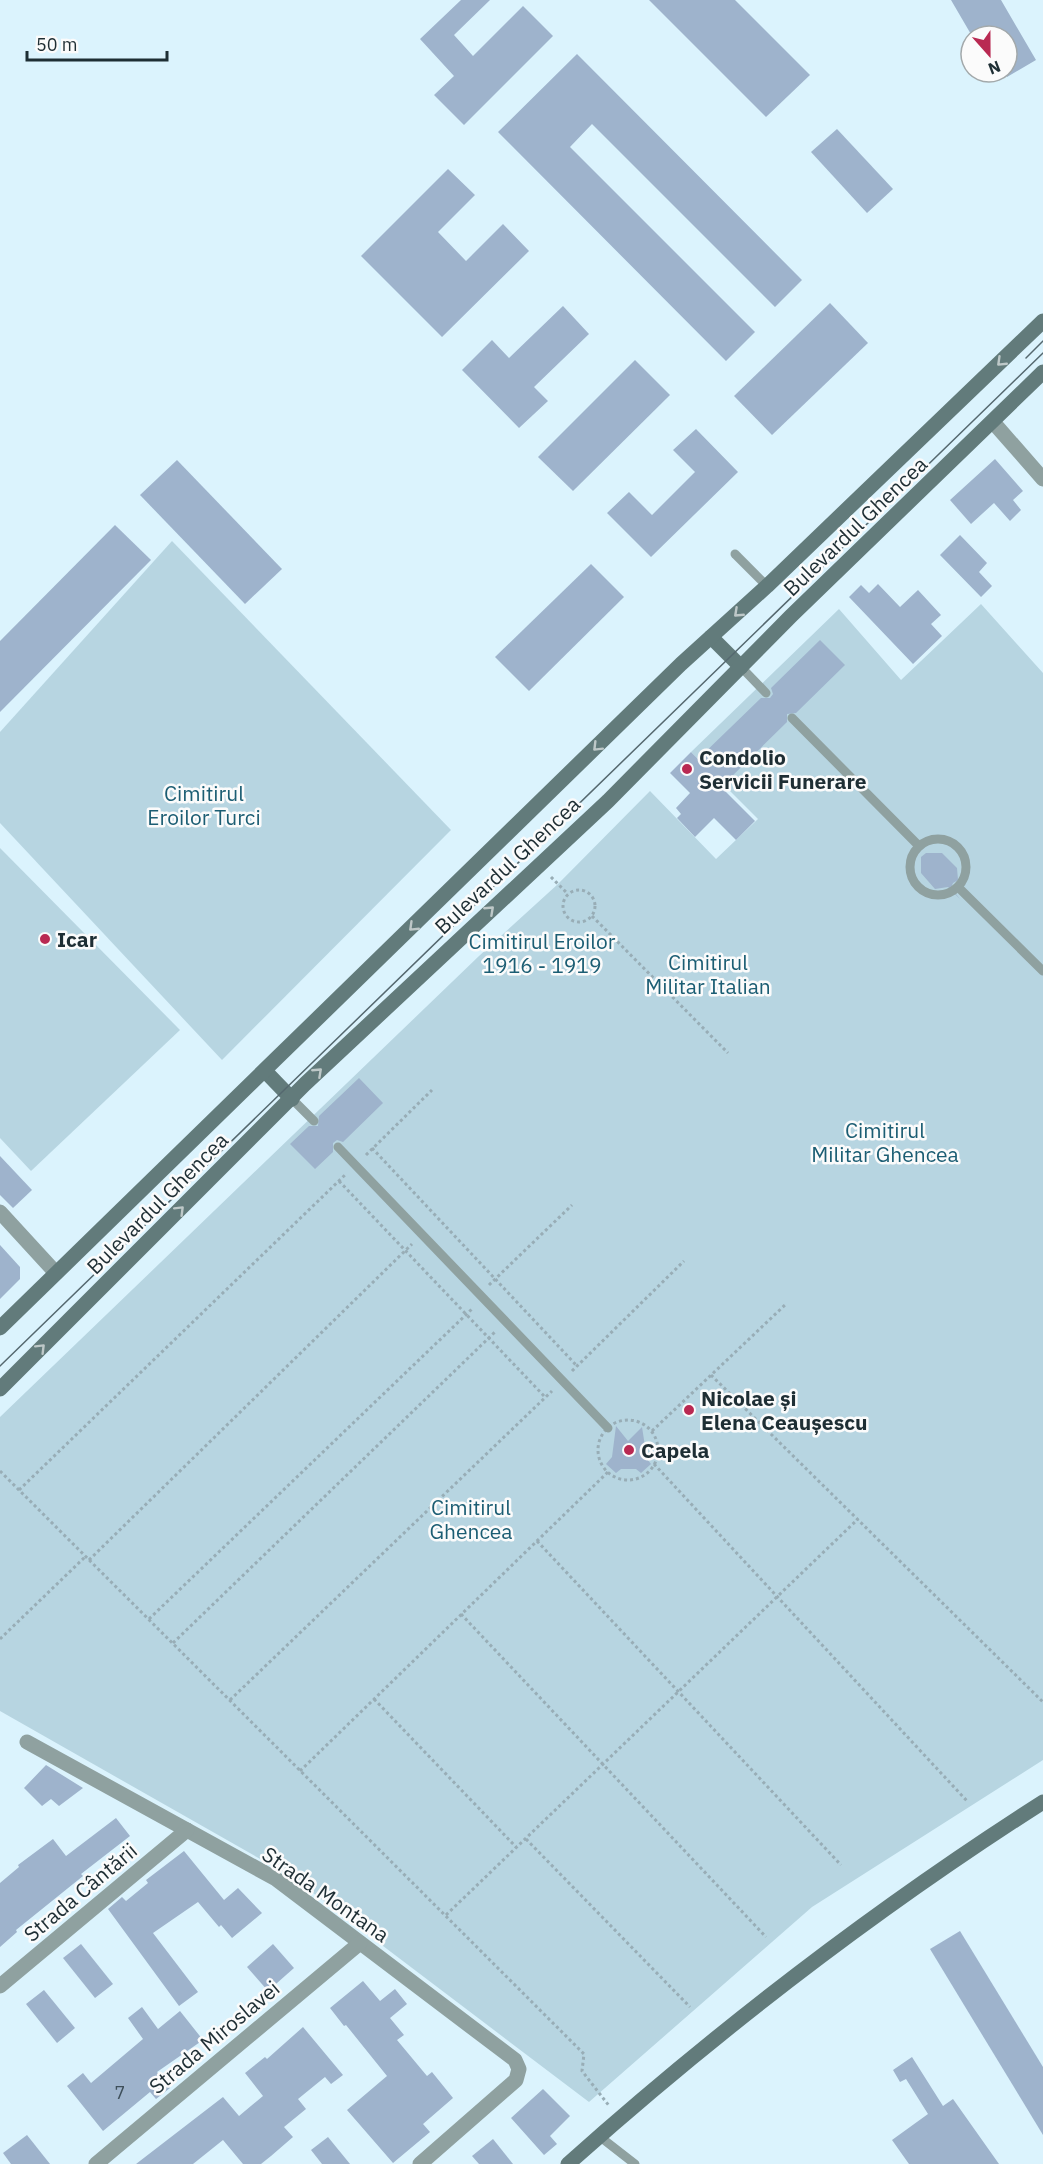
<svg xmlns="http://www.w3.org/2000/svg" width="1043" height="2164" font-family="'IBM Plex Sans',sans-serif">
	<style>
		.green { fill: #b7d5e1 }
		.building { fill: #9eb3cc }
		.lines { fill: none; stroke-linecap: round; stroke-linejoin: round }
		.path { stroke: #98adb6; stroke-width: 3; stroke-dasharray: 3 3; stroke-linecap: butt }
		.service { stroke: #8fa1a0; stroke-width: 9 }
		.minor { stroke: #8fa1a0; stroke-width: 15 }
		.secondary { stroke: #627b7b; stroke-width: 15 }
		.tram { stroke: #55686f; stroke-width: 1.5 }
		.oneway { stroke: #bec8c8 }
		.poi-dot { fill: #b92952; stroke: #fbfbfb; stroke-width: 2 }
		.labels { text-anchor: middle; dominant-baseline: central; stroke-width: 5; stroke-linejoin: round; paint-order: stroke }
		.number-label { font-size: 18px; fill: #3e4f5a }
		.street-label { font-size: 21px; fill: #1e2e34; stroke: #fbfbfb }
		.poi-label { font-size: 21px; font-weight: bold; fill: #1e2e34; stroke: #fbfbfb; text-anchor: start }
		.park-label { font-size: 21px; fill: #1b5d73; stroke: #fbfbfb }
	</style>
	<rect width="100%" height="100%" fill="#dbf3fd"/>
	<g class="green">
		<polygon points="172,541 451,830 222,1060 0,823 0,732"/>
		<polygon points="981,604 1043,673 1043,1760 812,1907 589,2102 292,1877 0,1711 0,1417 479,956 558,884 650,791 716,859 758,819 691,752 839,609 901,680"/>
		<polygon points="0,848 180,1030 31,1171 0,1138"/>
	</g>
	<g class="building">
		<polygon points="461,0 490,0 454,35 473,56 523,6 553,36 464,125 434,95 454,76 420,39"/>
		<polygon points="649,0 735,0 810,75 766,117"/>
		<polygon points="951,0 1001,0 1036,60 1007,77 1007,36 972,36"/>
		<polygon points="577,54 802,280 775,307 592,124 570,147 755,332 726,361 498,132"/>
		<polygon points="837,129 893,189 867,213 811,152"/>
		<polygon points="448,169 475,195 438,232 466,261 503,224 529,251 442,337 361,256"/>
		<polygon points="830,303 868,343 772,435 734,396"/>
		<polygon points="563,306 589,334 534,387 548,401 519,428 462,370 492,340 509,358"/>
		<polygon points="635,360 670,395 573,491 538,457"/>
		<polygon points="696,429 738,472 651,557 607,513 629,492 652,515 695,472 673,450"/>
		<polygon points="995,459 1023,491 1013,500 1021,510 1010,521 994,503 971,524 950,500"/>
		<polygon points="177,460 282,569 245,604 140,495"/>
		<polygon points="115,525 151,560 0,712 0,641"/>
		<polygon points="960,535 987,563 979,572 992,586 981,597 940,555"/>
		<polygon points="591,564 624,597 529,691 495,657"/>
		<polygon points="878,584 900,607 918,590 941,615 931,624 942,636 913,664 849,597 861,585 869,593"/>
		<polygon points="820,640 845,665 796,713 787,714 787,722 721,787 755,821 736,840 714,818 695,837 677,818 681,814 676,808 690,793 670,773 691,752 698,759 761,698 770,698 773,694 771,688"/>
		<polygon points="926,853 942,853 957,868 958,880 953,883 951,888 960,899 948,887 935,889 921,873 921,857"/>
		<polygon points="359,1078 383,1103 343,1142 337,1140 333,1143 333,1152 315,1169 290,1144 309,1126 318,1126 319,1116"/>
		<polygon points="0,1156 32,1190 13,1208 0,1195"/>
		<polygon points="0,1245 20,1267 20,1279 0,1299"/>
		<polygon points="616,1426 628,1441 642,1427 647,1459 651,1464 641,1473 636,1469 621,1469 616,1473 606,1464 612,1457"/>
		<polygon points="46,1765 83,1788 59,1806 51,1799 42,1806 24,1788"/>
		<polygon points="116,1818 130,1836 81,1874 83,1876 16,1930 17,1932 0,1947 0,1883 19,1867 18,1865 53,1839 66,1856"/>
		<polygon points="184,1851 224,1900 238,1888 262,1913 232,1938 221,1925 219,1927 198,1902 153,1933 198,1992 179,2006 108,1909 122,1897 126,1901 148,1883 146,1880"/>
		<polygon points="960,1931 1043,2067 1043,2135 930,1949"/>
		<polygon points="81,1944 113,1984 95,1998 63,1958"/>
		<polygon points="273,1944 294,1968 268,1991 247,1967"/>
		<polygon points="363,1981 380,2001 395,1989 407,2004 390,2018 404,2035 397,2040 427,2076 432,2072 453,2098 423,2124 430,2132 393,2163 347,2110 387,2076 346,2025 344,2026 330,2008"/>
		<polygon points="44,1990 75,2028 57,2043 26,2004"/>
		<polygon points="142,2007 158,2029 180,2011 203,2040 157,2072 170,2088 156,2099 150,2092 103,2131 67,2086 83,2073 91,2083 143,2039 128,2018"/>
		<polygon points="303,2027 343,2075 331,2084 325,2077 298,2099 306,2109 284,2127 293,2137 271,2156 261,2164 243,2164 223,2140 193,2164 136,2164 223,2097 239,2116 263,2096 245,2073 265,2057 267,2059"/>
		<polygon points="912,2057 943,2106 953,2099 999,2164 909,2164 892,2140 928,2114 906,2079 900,2082 893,2070"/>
		<polygon points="543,2089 570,2116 550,2136 557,2144 544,2155 511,2118"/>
		<polygon points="27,2135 50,2164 11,2164 3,2153"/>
		<polygon points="328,2137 350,2164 322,2164 311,2150"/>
		<polygon points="493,2139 513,2164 479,2164 472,2156"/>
	</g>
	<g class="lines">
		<g class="path">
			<polyline points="551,877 568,894"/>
			<circle cx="579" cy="906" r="16"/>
			<polyline points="592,916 728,1053"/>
			<polyline points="372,1148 577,1366"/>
			<polyline points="366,1155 432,1090"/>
			<polyline points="339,1181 545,1397"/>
			<polyline points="489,1285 572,1205"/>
			<polyline points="572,1371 684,1261"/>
			<polyline points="711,1375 1043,1702"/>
			<circle cx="628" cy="1450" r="30"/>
			<polyline points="652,1431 785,1305"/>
			<polyline points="654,1464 967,1801"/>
			<polyline points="0,1471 584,2054 582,2071 610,2107"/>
			<polyline points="19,1490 346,1174"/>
			<polyline points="537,1541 841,1865"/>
			<polyline points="89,1560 412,1244"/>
			<polyline points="461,1614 766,1937"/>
			<polyline points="149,1619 473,1308"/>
			<polyline points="0,1639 86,1556"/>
			<polyline points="173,1643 496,1331"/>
			<polyline points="374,1699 516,1847"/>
			<polyline points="230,1700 552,1391"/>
			<polyline points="300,1771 608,1472"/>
			<polyline points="526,1839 690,2007"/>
			<polyline points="446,1915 858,1519"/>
		</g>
		<g class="service">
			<polyline points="735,554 767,586"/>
			<polyline points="741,667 766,693"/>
			<polyline points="792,718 919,846"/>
			<circle cx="938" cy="867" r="28"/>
			<polyline points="958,887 1043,971"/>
			<polyline points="292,1099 314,1121"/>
			<polyline points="338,1147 608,1428"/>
			<polyline points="599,2136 635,2164"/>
		</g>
		<g class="minor">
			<polyline points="993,422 1043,479"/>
			<polyline points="0,1212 56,1273"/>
			<polyline points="27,1742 276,1879 515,2060 519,2069 516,2080 420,2164"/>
			<polyline points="0,1986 187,1830"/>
			<polyline points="96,2164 360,1943"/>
		</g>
		<g class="secondary">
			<polyline points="711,637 741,667"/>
			<polyline points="265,1071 292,1099"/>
			<polyline points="0,1328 681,664 767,586 1043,321"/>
			<polyline points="0,1389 305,1084 608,801 791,616 1043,372"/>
			<path d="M 568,2164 C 717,2031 874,1910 1043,1802"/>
		</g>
		<g class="tram">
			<polyline points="1026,358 1043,341"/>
			<polyline points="0,1366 1043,353"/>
		</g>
	</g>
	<defs><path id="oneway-chevron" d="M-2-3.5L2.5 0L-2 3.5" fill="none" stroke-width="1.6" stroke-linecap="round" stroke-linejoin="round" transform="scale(1.5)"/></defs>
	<g class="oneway">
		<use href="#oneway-chevron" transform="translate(1001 362) rotate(136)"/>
		<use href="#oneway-chevron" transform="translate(738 613) rotate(137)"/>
		<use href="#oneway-chevron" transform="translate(597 747) rotate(135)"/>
		<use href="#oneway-chevron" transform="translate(490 910) rotate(-43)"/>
		<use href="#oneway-chevron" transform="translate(413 927) rotate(136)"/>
		<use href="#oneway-chevron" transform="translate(318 1072) rotate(-43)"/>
		<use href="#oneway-chevron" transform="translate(180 1210) rotate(-45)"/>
		<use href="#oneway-chevron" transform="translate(41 1348) rotate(-45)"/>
	</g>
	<g class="poi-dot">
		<circle cx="687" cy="769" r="6"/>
		<circle cx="45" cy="939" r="6"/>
		<circle cx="689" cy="1410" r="6"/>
		<circle cx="629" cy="1450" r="6"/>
	</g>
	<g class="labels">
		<g class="number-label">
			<text x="120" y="2092">7</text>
		</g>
		<g class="street-label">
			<text transform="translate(855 526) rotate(-44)">Bulevardul Ghencea</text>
			<text transform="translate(507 865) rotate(-43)">Bulevardul Ghencea</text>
			<text transform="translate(157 1203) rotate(-45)">Bulevardul Ghencea</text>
			<text transform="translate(80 1892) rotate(-40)">Strada Cântării</text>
			<text transform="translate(326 1894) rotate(35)">Strada Montana</text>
			<text transform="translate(214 2037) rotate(-40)">Strada Miroslavei</text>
		</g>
		<g class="poi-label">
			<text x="699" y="757">Condolio<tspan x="699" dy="24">Servicii Funerare</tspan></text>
			<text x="57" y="939">Icar</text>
			<text x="701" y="1398">Nicolae și<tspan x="701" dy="24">Elena Ceaușescu</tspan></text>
			<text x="641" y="1450">Capela</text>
		</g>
		<g class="park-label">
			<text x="204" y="793">Cimitirul<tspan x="204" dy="24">Eroilor Turci</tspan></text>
			<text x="542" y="941">Cimitirul Eroilor<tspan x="542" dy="24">1916 - 1919</tspan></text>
			<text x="708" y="962">Cimitirul<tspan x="708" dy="24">Militar Italian</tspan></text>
			<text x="885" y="1130">Cimitirul<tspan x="885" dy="24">Militar Ghencea</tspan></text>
			<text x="471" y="1507">Cimitirul<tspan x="471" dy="24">Ghencea</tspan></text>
		</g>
	</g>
	<g transform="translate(989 54) rotate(159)"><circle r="28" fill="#fbfbfb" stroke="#a3a9ab" stroke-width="1.5"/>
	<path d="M0-4.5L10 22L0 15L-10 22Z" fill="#b92952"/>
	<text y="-9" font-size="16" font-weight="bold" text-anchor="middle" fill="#1e2e34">N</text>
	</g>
	<path d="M27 51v9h140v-9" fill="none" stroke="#1e2e34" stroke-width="3"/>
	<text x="36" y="51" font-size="18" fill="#1e2e34" stroke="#fbfbfb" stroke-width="4.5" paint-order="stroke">50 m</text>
</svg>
